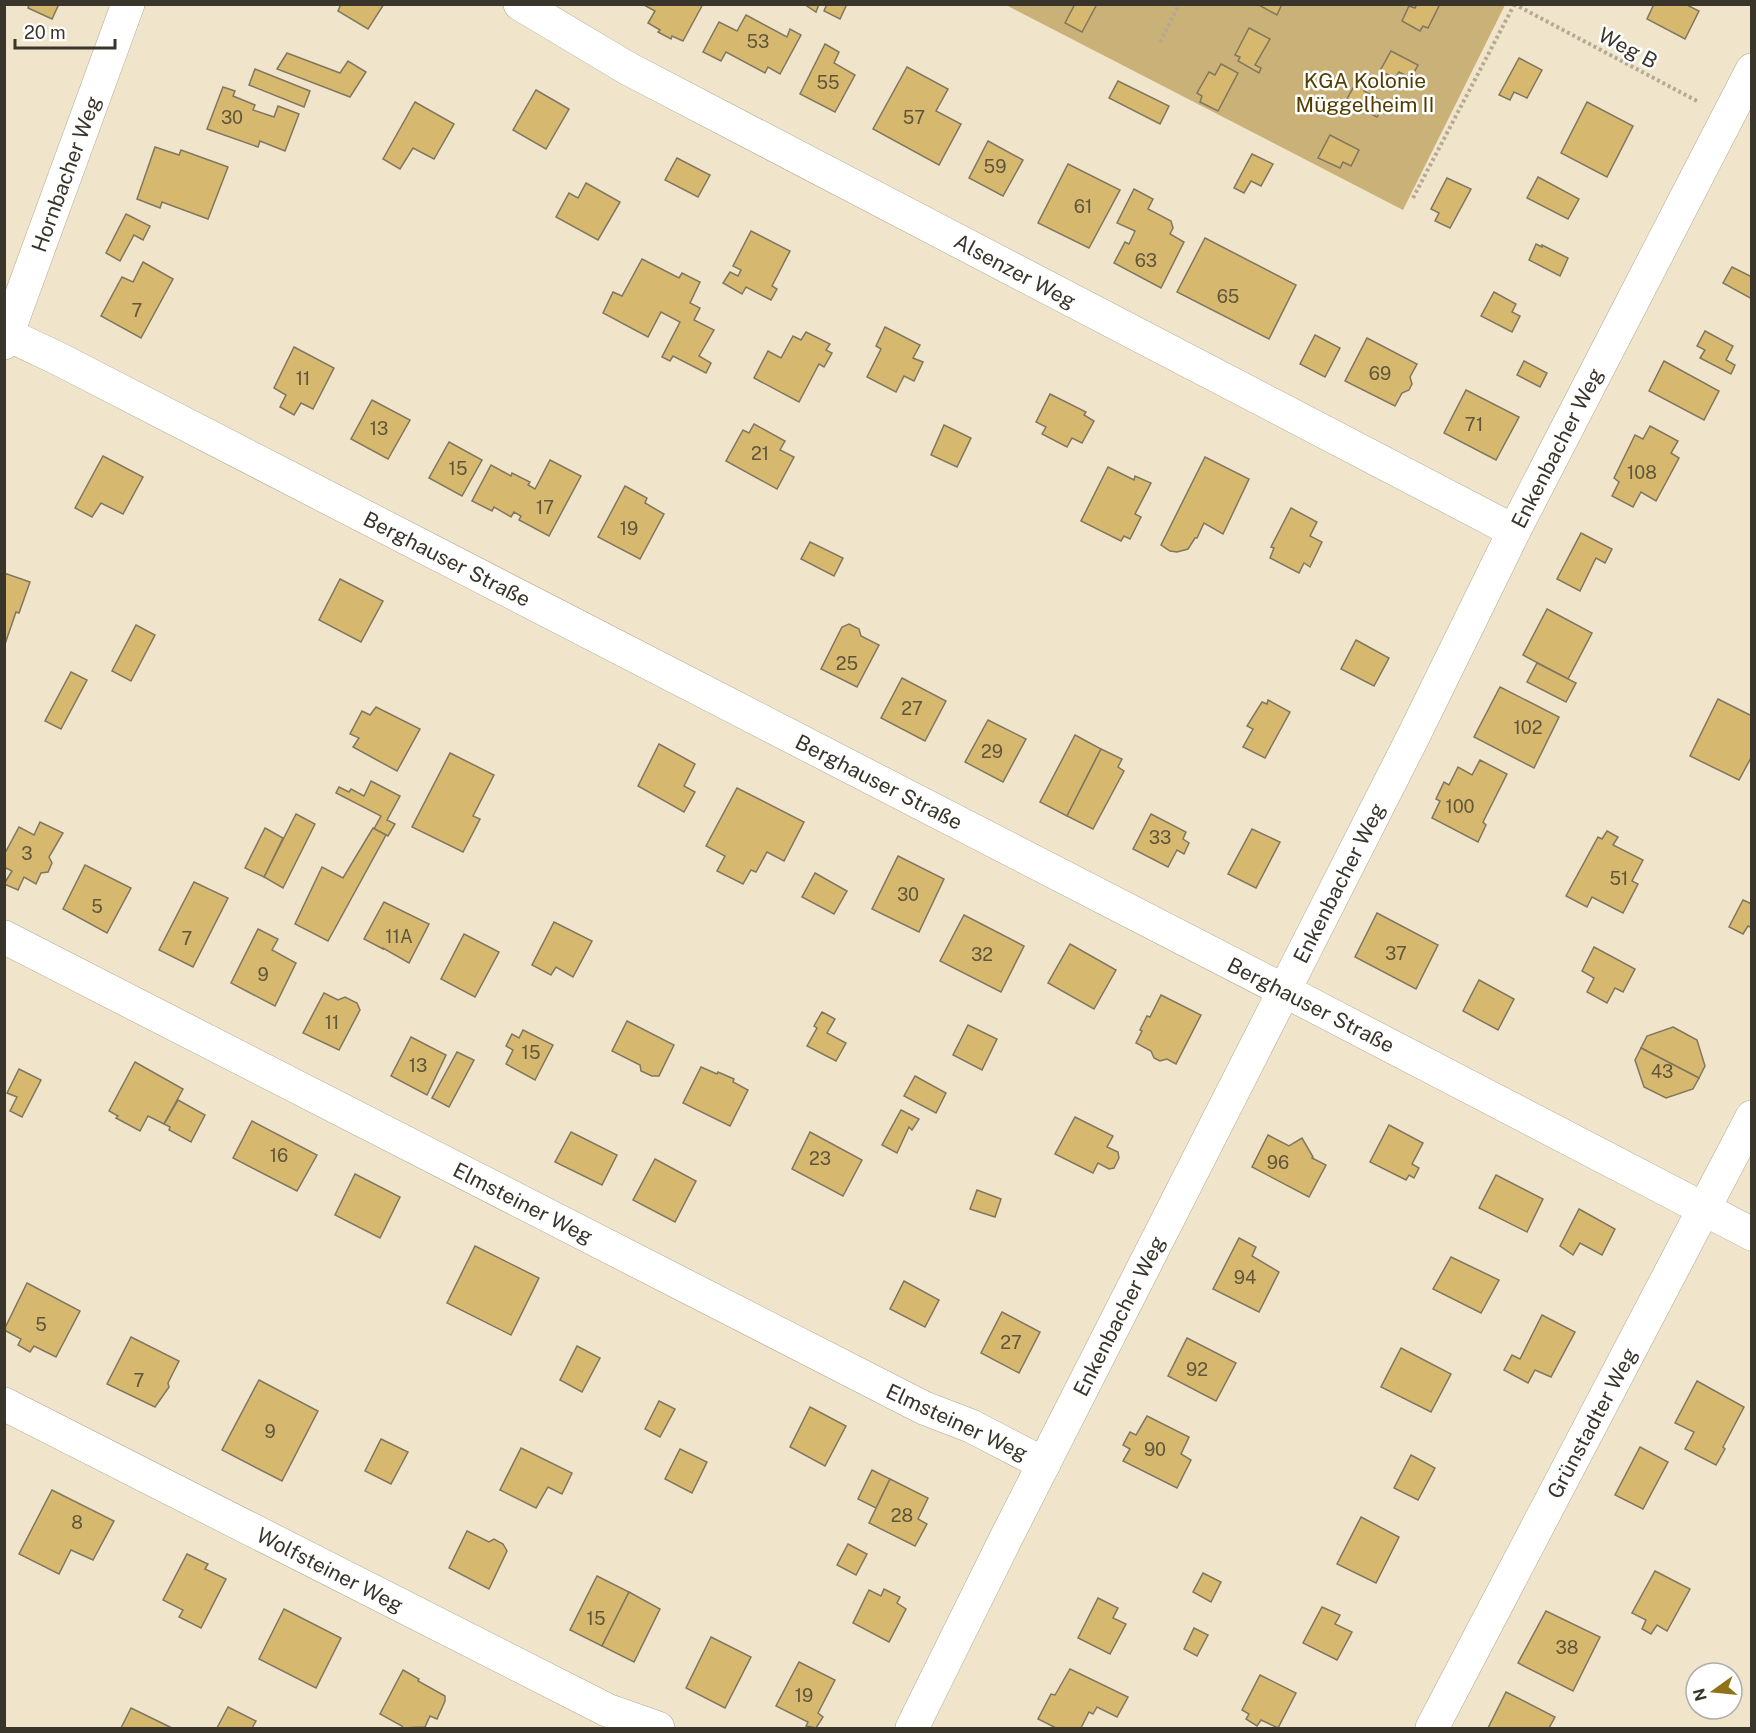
<svg xmlns="http://www.w3.org/2000/svg" width="1756" height="1733" font-family="'Public Sans',sans-serif">
	<style>
		.green { fill: #c9b178 }
		.building { fill: #d6b86f; stroke: #817760; stroke-width: 1.5 }
		.lines { fill: none; stroke-linecap: round; stroke-linejoin: round }
		.minor-casing { stroke: #b3a890; stroke-width: 34 }
		.path { stroke: #b3aa95; stroke-width: 4; stroke-dasharray: 3 3; stroke-linecap: butt }
		.minor { stroke: #fff; stroke-width: 33 }
		.labels { text-anchor: middle; dominant-baseline: central; stroke-width: 5; stroke-linejoin: round; paint-order: stroke }
		.number-label { font-size: 18px; fill: #60563c }
		.street-label { font-size: 21px; fill: #39352b; stroke: #fff }
		.park-label { font-size: 21px; fill: #523d00; stroke: #fff }
	</style>
	<rect width="100%" height="100%" fill="#f0e5cb"/>
	<polygon class="green" points="1006,5 1505,5 1403,210"/>
	<g class="building">
		<polygon points="29,4 59,4 52,19 28,8"/>
		<polygon points="341,4 384,4 368,29 338,11"/>
		<polygon points="703,4 683,41 672,36 671,39 658,32 660,30 648,23 655,11 644,5"/>
		<polygon points="804,4 819,4 816,12"/>
		<polygon points="827,4 847,4 840,19 824,11"/>
		<polygon points="1075,4 1097,4 1082,32 1065,23"/>
		<polygon points="1257,4 1282,4 1277,15"/>
		<polygon points="1417,4 1440,4 1428,28 1423,26 1420,31 1402,21 1409,6 1415,8"/>
		<polygon points="1654,4 1685,4 1699,11 1685,39 1647,19"/>
		<polygon points="746,15 787,37 790,29 801,35 780,74 768,67 765,73 726,52 721,61 703,52 719,22 737,31"/>
		<polygon points="1249,28 1270,39 1255,65 1261,68 1259,73 1238,61 1240,57 1235,55"/>
		<polygon points="825,44 839,52 834,63 855,75 835,112 800,94"/>
		<polygon points="1391,51 1418,65 1411,78 1399,72 1395,78 1380,71"/>
		<polygon points="287,53 340,73 348,61 366,72 350,97 277,69"/>
		<polygon points="1519,58 1542,70 1527,98 1514,92 1510,100 1499,95"/>
		<polygon points="1221,64 1238,73 1218,111 1200,102 1202,96 1197,93 1209,72 1215,75"/>
		<polygon points="907,67 948,89 936,111 961,124 939,165 873,129"/>
		<polygon points="255,69 310,91 304,107 249,85"/>
		<polygon points="1118,81 1169,106 1160,124 1109,98"/>
		<polygon points="1357,81 1367,86 1364,91 1385,103 1377,117 1356,106 1354,111 1343,106"/>
		<polygon points="223,87 235,91 233,96 255,105 253,110 274,117 278,106 299,114 285,151 260,141 258,147 207,129"/>
		<polygon points="536,90 569,109 546,149 513,130"/>
		<polygon points="415,102 454,124 434,159 413,148 400,169 383,159"/>
		<polygon points="1587,102 1633,126 1607,177 1561,153"/>
		<polygon points="1330,135 1359,150 1351,166 1343,162 1340,168 1318,158"/>
		<polygon points="988,141 1023,160 1003,196 969,178"/>
		<polygon points="155,147 179,155 181,150 228,167 208,219 162,202 160,208 137,199"/>
		<polygon points="1252,154 1273,164 1261,186 1251,181 1244,193 1234,188"/>
		<polygon points="677,158 710,175 698,197 665,180"/>
		<polygon points="1068,164 1120,190 1089,248 1038,223"/>
		<polygon points="1538,177 1579,199 1568,219 1527,198"/>
		<polygon points="1447,178 1471,189 1450,228 1435,221 1439,213 1431,209"/>
		<polygon points="586,183 620,202 598,240 556,217 569,193 578,198"/>
		<polygon points="1134,189 1153,199 1148,209 1171,221 1173,228 1170,234 1184,242 1161,288 1114,263 1125,242 1129,244 1135,231 1117,223"/>
		<polygon points="126,214 150,226 143,240 134,235 120,261 106,253"/>
		<polygon points="751,231 790,251 772,286 777,289 771,300 746,287 742,294 723,283 730,272 738,276 741,270 733,266"/>
		<polygon points="1205,238 1296,285 1269,339 1177,292"/>
		<polygon points="1536,244 1542,247 1542,245 1568,258 1560,276 1529,260"/>
		<polygon points="642,259 679,278 682,273 700,282 690,303 700,308 694,320 714,330 699,356 711,363 706,373 673,356 670,361 662,357 680,322 661,312 648,337 603,313 613,292 622,296"/>
		<polygon points="143,262 173,279 141,338 101,316 122,277 133,282"/>
		<polygon points="1732,267 1752,277 1752,299 1723,283"/>
		<polygon points="1494,292 1516,304 1512,312 1520,316 1512,332 1481,316"/>
		<polygon points="885,327 920,345 913,358 923,362 914,381 904,376 896,392 867,377 881,349 876,346"/>
		<polygon points="1705,331 1733,346 1726,360 1735,365 1731,374 1700,358 1705,350 1697,346"/>
		<polygon points="806,332 830,344 826,350 832,353 824,367 819,364 799,402 754,378 768,351 781,358 793,336 801,340"/>
		<polygon points="1315,335 1340,348 1325,377 1300,364"/>
		<polygon points="1367,338 1417,364 1410,377 1412,384 1409,390 1402,393 1395,406 1345,381"/>
		<polygon points="294,347 334,368 313,409 301,403 294,415 280,407 286,395 274,388"/>
		<polygon points="1524,361 1547,373 1540,387 1517,375"/>
		<polygon points="1664,361 1719,391 1704,420 1649,391"/>
		<polygon points="1466,390 1519,417 1496,460 1444,433"/>
		<polygon points="1050,394 1086,412 1084,415 1094,421 1082,443 1072,438 1067,447 1042,434 1046,427 1036,422"/>
		<polygon points="372,400 410,420 388,459 351,439"/>
		<polygon points="754,424 785,441 780,450 794,457 777,489 726,461 743,430 749,433"/>
		<polygon points="944,425 971,438 957,467 931,455"/>
		<polygon points="1650,426 1678,441 1671,453 1679,458 1656,501 1641,492 1633,507 1612,496 1619,482 1614,478 1635,435 1643,439"/>
		<polygon points="449,442 482,460 462,496 429,478"/>
		<polygon points="103,456 143,477 123,514 101,503 92,517 75,508"/>
		<polygon points="1205,457 1249,479 1223,534 1204,523 1197,538 1195,538 1188,549 1177,552 1170,551 1161,545"/>
		<polygon points="550,460 581,476 549,536 519,520 521,516 514,512 511,517 494,507 492,511 472,501 491,465 511,476 512,473 530,482 528,485 535,489"/>
		<polygon points="1108,467 1134,480 1135,476 1151,483 1135,514 1141,517 1130,539 1124,536 1121,541 1081,521"/>
		<polygon points="625,486 647,498 645,503 664,514 640,559 598,537"/>
		<polygon points="1291,508 1317,522 1310,536 1322,542 1310,567 1304,563 1299,573 1270,558 1274,548 1271,547"/>
		<polygon points="1581,533 1612,549 1605,563 1596,558 1580,591 1557,579"/>
		<polygon points="810,542 843,558 834,576 801,559"/>
		<polygon points="4,573 30,582 19,613 16,612 5,644"/>
		<polygon points="340,579 383,601 361,642 319,620"/>
		<polygon points="1547,609 1592,633 1568,679 1523,655"/>
		<polygon points="849,624 859,629 861,636 879,645 857,687 821,669 842,627"/>
		<polygon points="136,625 155,635 131,681 112,671"/>
		<polygon points="1356,640 1389,658 1374,686 1341,669"/>
		<polygon points="1537,663 1576,683 1566,702 1527,682"/>
		<polygon points="71,672 87,680 61,729 45,721"/>
		<polygon points="902,678 946,701 925,741 881,718"/>
		<polygon points="1500,687 1559,717 1534,768 1474,737"/>
		<polygon points="1718,699 1752,716 1752,756 1739,780 1690,756"/>
		<polygon points="1268,700 1290,712 1265,758 1243,747 1253,729 1247,726 1262,702 1267,704"/>
		<polygon points="376,707 420,729 397,771 353,747 359,738 350,734 362,711 370,715"/>
		<polygon points="988,720 1026,739 1003,782 965,762"/>
		<polygon points="1075,735 1101,749 1067,816 1040,802"/>
		<polygon points="659,744 695,764 684,786 695,792 684,812 638,786"/>
		<polygon points="1101,749 1122,759 1118,767 1124,771 1093,829 1067,816"/>
		<polygon points="450,753 494,775 473,816 480,819 463,852 412,827"/>
		<polygon points="1480,760 1507,774 1483,822 1486,825 1478,842 1432,818 1440,801 1436,799 1444,782 1449,785 1458,767 1472,775"/>
		<polygon points="371,781 400,796 387,820 395,824 388,836 374,829 381,816 336,793 339,787 349,792 351,789 364,796"/>
		<polygon points="737,788 804,822 784,861 767,852 756,872 751,870 743,884 717,871 725,856 706,846"/>
		<polygon points="296,814 315,824 283,888 264,877"/>
		<polygon points="1151,814 1186,832 1183,839 1189,843 1184,854 1177,850 1168,867 1133,849"/>
		<polygon points="40,822 63,833 49,857 52,863 48,872 41,873 36,884 24,877 18,890 4,884 12,871 4,867 4,855 19,827 34,835"/>
		<polygon points="265,828 283,838 264,877 245,868"/>
		<polygon points="373,828 386,835 328,941 295,924 322,867 343,878"/>
		<polygon points="1252,829 1280,842 1256,888 1228,874"/>
		<polygon points="1607,831 1618,837 1613,845 1643,860 1632,881 1638,884 1623,913 1592,897 1587,907 1566,896 1598,837 1602,839"/>
		<polygon points="898,856 944,879 919,932 872,909"/>
		<polygon points="85,865 131,888 107,933 63,909"/>
		<polygon points="815,873 847,891 834,914 802,897"/>
		<polygon points="194,882 228,898 193,967 159,950"/>
		<polygon points="1743,900 1752,904 1752,928 1748,926 1743,934 1729,927"/>
		<polygon points="384,902 429,924 409,963 383,948 383,949 364,939"/>
		<polygon points="1377,913 1438,945 1416,989 1355,957"/>
		<polygon points="964,915 1024,946 1001,992 940,961"/>
		<polygon points="554,922 592,941 573,977 556,967 551,975 532,965"/>
		<polygon points="258,929 278,939 272,950 296,963 275,1006 231,983"/>
		<polygon points="464,934 499,952 475,997 441,979"/>
		<polygon points="1070,944 1116,970 1094,1009 1048,983"/>
		<polygon points="1594,947 1635,969 1623,992 1615,988 1607,1003 1587,992 1594,978 1582,971"/>
		<polygon points="1479,980 1514,999 1498,1030 1463,1011"/>
		<polygon points="324,993 338,1000 345,997 357,1003 360,1010 339,1050 303,1033"/>
		<polygon points="1161,995 1201,1015 1176,1064 1167,1059 1160,1061 1154,1058 1151,1051 1136,1043 1142,1031 1140,1030 1147,1016 1150,1017"/>
		<polygon points="822,1012 835,1019 827,1033 846,1043 836,1061 807,1046 817,1028 814,1026"/>
		<polygon points="627,1021 674,1045 659,1076 652,1076 641,1071 640,1065 612,1051"/>
		<polygon points="968,1025 997,1039 982,1070 953,1055"/>
		<polygon points="1673,1027 1697,1040 1705,1066 1699,1078 1641,1048 1647,1036"/>
		<polygon points="523,1030 553,1045 535,1080 506,1064 513,1050 506,1046 512,1034 519,1038"/>
		<polygon points="411,1037 446,1055 427,1095 391,1076"/>
		<polygon points="1641,1048 1699,1078 1693,1089 1666,1098 1644,1087 1635,1060"/>
		<polygon points="457,1052 474,1060 449,1107 432,1098"/>
		<polygon points="135,1062 183,1089 164,1124 148,1116 140,1131 116,1118 118,1116 109,1111"/>
		<polygon points="701,1067 717,1074 718,1072 734,1079 733,1082 748,1090 730,1126 683,1103"/>
		<polygon points="19,1069 41,1080 22,1117 10,1111 17,1097 7,1093"/>
		<polygon points="915,1076 946,1093 936,1113 904,1096"/>
		<polygon points="178,1100 205,1115 191,1142 169,1130 170,1127 164,1124"/>
		<polygon points="901,1110 919,1119 912,1130 909,1127 897,1153 882,1145"/>
		<polygon points="1075,1117 1113,1136 1107,1147 1118,1152 1119,1158 1114,1168 1109,1169 1098,1163 1093,1173 1055,1154"/>
		<polygon points="252,1121 317,1155 297,1191 233,1158"/>
		<polygon points="1389,1125 1423,1143 1412,1164 1419,1168 1414,1178 1409,1175 1406,1180 1370,1162"/>
		<polygon points="571,1132 617,1155 602,1185 555,1162"/>
		<polygon points="810,1132 862,1160 843,1196 792,1169"/>
		<polygon points="1268,1135 1289,1146 1302,1138 1313,1157 1312,1158 1326,1165 1309,1197 1252,1167"/>
		<polygon points="655,1159 696,1181 675,1222 633,1200"/>
		<polygon points="355,1174 400,1197 380,1238 335,1215"/>
		<polygon points="1496,1175 1543,1199 1527,1232 1479,1208"/>
		<polygon points="977,1190 1001,1199 995,1217 970,1209"/>
		<polygon points="1579,1209 1615,1229 1602,1255 1580,1243 1573,1255 1560,1246"/>
		<polygon points="1239,1238 1256,1247 1252,1256 1279,1272 1259,1312 1213,1289"/>
		<polygon points="475,1246 539,1278 511,1335 447,1303"/>
		<polygon points="1451,1257 1499,1280 1481,1313 1433,1289"/>
		<polygon points="904,1281 939,1300 925,1327 890,1309"/>
		<polygon points="27,1283 80,1311 56,1357 34,1346 30,1352 18,1345 21,1339 4,1330"/>
		<polygon points="1002,1312 1040,1332 1019,1373 981,1353"/>
		<polygon points="1542,1315 1575,1332 1551,1377 1535,1370 1528,1383 1504,1370 1512,1355 1520,1359"/>
		<polygon points="131,1337 179,1361 168,1383 169,1387 155,1407 107,1384"/>
		<polygon points="1187,1338 1236,1363 1216,1401 1168,1376"/>
		<polygon points="577,1346 600,1358 582,1392 560,1380"/>
		<polygon points="1401,1348 1451,1374 1431,1412 1381,1387"/>
		<polygon points="259,1380 318,1411 282,1481 222,1450"/>
		<polygon points="1697,1381 1744,1407 1723,1447 1725,1449 1716,1465 1685,1449 1694,1432 1675,1423"/>
		<polygon points="659,1401 675,1409 660,1437 645,1429"/>
		<polygon points="810,1407 846,1426 825,1466 790,1447"/>
		<polygon points="1147,1416 1189,1437 1181,1454 1191,1460 1177,1488 1123,1461 1130,1449 1123,1445 1130,1432 1136,1435"/>
		<polygon points="381,1439 408,1452 391,1484 365,1471"/>
		<polygon points="1640,1447 1668,1462 1643,1509 1615,1495"/>
		<polygon points="521,1448 572,1473 562,1494 548,1487 536,1508 500,1490"/>
		<polygon points="680,1449 707,1462 692,1493 665,1479"/>
		<polygon points="1411,1455 1435,1468 1418,1500 1394,1488"/>
		<polygon points="872,1470 890,1479 876,1508 858,1499"/>
		<polygon points="890,1479 928,1498 918,1519 927,1524 915,1546 869,1523"/>
		<polygon points="52,1490 114,1521 93,1560 71,1550 59,1574 19,1554"/>
		<polygon points="1361,1517 1399,1537 1376,1583 1337,1564"/>
		<polygon points="467,1531 489,1542 494,1539 503,1544 507,1551 489,1589 449,1568"/>
		<polygon points="848,1544 867,1554 856,1575 837,1565"/>
		<polygon points="187,1554 208,1564 205,1569 226,1579 201,1628 179,1617 183,1610 163,1600"/>
		<polygon points="1655,1571 1690,1589 1667,1631 1657,1625 1651,1634 1642,1629 1646,1620 1632,1613"/>
		<polygon points="1203,1573 1221,1582 1211,1602 1193,1592"/>
		<polygon points="597,1576 629,1592 602,1646 570,1630"/>
		<polygon points="884,1589 900,1597 897,1603 906,1609 889,1642 853,1623 869,1590 881,1596"/>
		<polygon points="629,1592 660,1609 634,1662 602,1646"/>
		<polygon points="1098,1598 1118,1608 1113,1618 1126,1624 1110,1654 1078,1638"/>
		<polygon points="1322,1607 1340,1615 1335,1624 1352,1632 1337,1660 1303,1643"/>
		<polygon points="284,1609 341,1638 316,1688 259,1659"/>
		<polygon points="1546,1611 1600,1637 1573,1691 1518,1663"/>
		<polygon points="1194,1628 1208,1635 1197,1656 1184,1649"/>
		<polygon points="711,1637 751,1657 725,1708 686,1688"/>
		<polygon points="799,1662 835,1680 818,1713 823,1717 816,1728 806,1726 808,1722 776,1706"/>
		<polygon points="1070,1669 1128,1697 1117,1717 1097,1707 1093,1714 1089,1712 1081,1728 1056,1728 1038,1719 1051,1694 1055,1695"/>
		<polygon points="403,1670 419,1679 418,1681 445,1696 445,1701 437,1719 430,1716 425,1727 403,1728 402,1726 380,1714"/>
		<polygon points="1260,1675 1296,1693 1278,1728 1261,1720 1257,1726 1246,1719 1249,1714 1242,1710"/>
		<polygon points="1506,1692 1555,1717 1549,1728 1488,1728"/>
		<polygon points="228,1707 256,1721 252,1728 217,1728"/>
		<polygon points="131,1708 172,1728 121,1728"/>
	</g>
	<g class="lines">
		<g class="minor-casing">
			<g id="minor">
				<polyline points="520,4 627,68 1514,531"/>
				<polyline points="4,333 59,359 1285,991 1752,1234"/>
				<polyline points="4,343 128,4"/>
				<polyline points="4,937 924,1408 971,1426 1044,1464"/>
				<polyline points="4,1404 607,1710 658,1728"/>
				<polyline points="912,1728 1005,1540 1413,737 1514,531 1752,70"/>
				<polyline points="1432,1728 1752,1117"/>
			</g>
		</g>
		<g class="path">
			<polyline points="1514,4 1697,101"/>
			<polyline points="1160,42 1179,4"/>
			<polyline points="1413,198 1514,5"/>
		</g>
		<use href="#minor" class="minor"/>
	</g>
	<g class="labels">
		<g class="number-label">
			<text x="758" y="41">53</text>
			<text x="828" y="82">55</text>
			<text x="232" y="117">30</text>
			<text x="914" y="117">57</text>
			<text x="995" y="166">59</text>
			<text x="1083" y="206">61</text>
			<text x="1146" y="260">63</text>
			<text x="1228" y="296">65</text>
			<text x="137" y="310">7</text>
			<text x="1380" y="373">69</text>
			<text x="303" y="378">11</text>
			<text x="1474" y="424">71</text>
			<text x="379" y="428">13</text>
			<text x="760" y="453">21</text>
			<text x="458" y="468">15</text>
			<text x="1642" y="472">108</text>
			<text x="545" y="507">17</text>
			<text x="629" y="528">19</text>
			<text x="847" y="663">25</text>
			<text x="912" y="708">27</text>
			<text x="1528" y="727">102</text>
			<text x="992" y="751">29</text>
			<text x="1460" y="806">100</text>
			<text x="1160" y="837">33</text>
			<text x="27" y="853">3</text>
			<text x="1619" y="878">51</text>
			<text x="908" y="894">30</text>
			<text x="97" y="906">5</text>
			<text x="399" y="936">11A</text>
			<text x="187" y="938">7</text>
			<text x="1396" y="953">37</text>
			<text x="982" y="954">32</text>
			<text x="263" y="974">9</text>
			<text x="332" y="1022">11</text>
			<text x="531" y="1052">15</text>
			<text x="418" y="1065">13</text>
			<text x="1662" y="1071">43</text>
			<text x="279" y="1155">16</text>
			<text x="820" y="1158">23</text>
			<text x="1278" y="1162">96</text>
			<text x="1245" y="1277">94</text>
			<text x="41" y="1324">5</text>
			<text x="1011" y="1342">27</text>
			<text x="1197" y="1369">92</text>
			<text x="139" y="1380">7</text>
			<text x="270" y="1431">9</text>
			<text x="1155" y="1449">90</text>
			<text x="902" y="1515">28</text>
			<text x="77" y="1522">8</text>
			<text x="596" y="1618">15</text>
			<text x="1567" y="1647">38</text>
			<text x="804" y="1695">19</text>
		</g>
		<g class="street-label">
			<text transform="translate(1628 48) rotate(28)">Weg B</text>
			<text transform="translate(66 174) rotate(-70)">Hornbacher Weg</text>
			<text transform="translate(1015 271) rotate(28)">Alsenzer Weg</text>
			<text transform="translate(1557 448) rotate(-63)">Enkenbacher Weg</text>
			<text transform="translate(447 559) rotate(27)">Berghauser Straße</text>
			<text transform="translate(879 782) rotate(27)">Berghauser Straße</text>
			<text transform="translate(1339 883) rotate(-63)">Enkenbacher Weg</text>
			<text transform="translate(1311 1005) rotate(27)">Berghauser Straße</text>
			<text transform="translate(523 1203) rotate(27)">Elmsteiner Weg</text>
			<text transform="translate(1119 1316) rotate(-63)">Enkenbacher Weg</text>
			<text transform="translate(957 1422) rotate(25)">Elmsteiner Weg</text>
			<text transform="translate(1592 1423) rotate(-62)">Grünstadter Weg</text>
			<text transform="translate(330 1570) rotate(27)">Wolfsteiner Weg</text>
		</g>
		<g class="park-label">
			<text x="1365" y="80">KGA Kolonie<tspan x="1365" dy="24">Müggelheim II</tspan></text>
		</g>
	</g>
	<rect width="1756" height="1733" fill="none" stroke="#39352b" stroke-width="12"/>
	<g transform="translate(1714 1691) rotate(255)"><circle r="28" fill="#ffffff" stroke="#b0aeaa" stroke-width="1.5"/>
	<path d="M0-4.5L10 22L0 15L-10 22Z" fill="#917218"/>
	<text y="-9" font-size="16" font-weight="bold" text-anchor="middle" fill="#39352b">N</text>
	</g>
	<path d="M15 39v9h100v-9" fill="none" stroke="#39352b" stroke-width="3"/>
	<text x="24" y="39" font-size="18" fill="#39352b" stroke="#ffffff" stroke-width="4.5" paint-order="stroke">20 m</text>
</svg>
